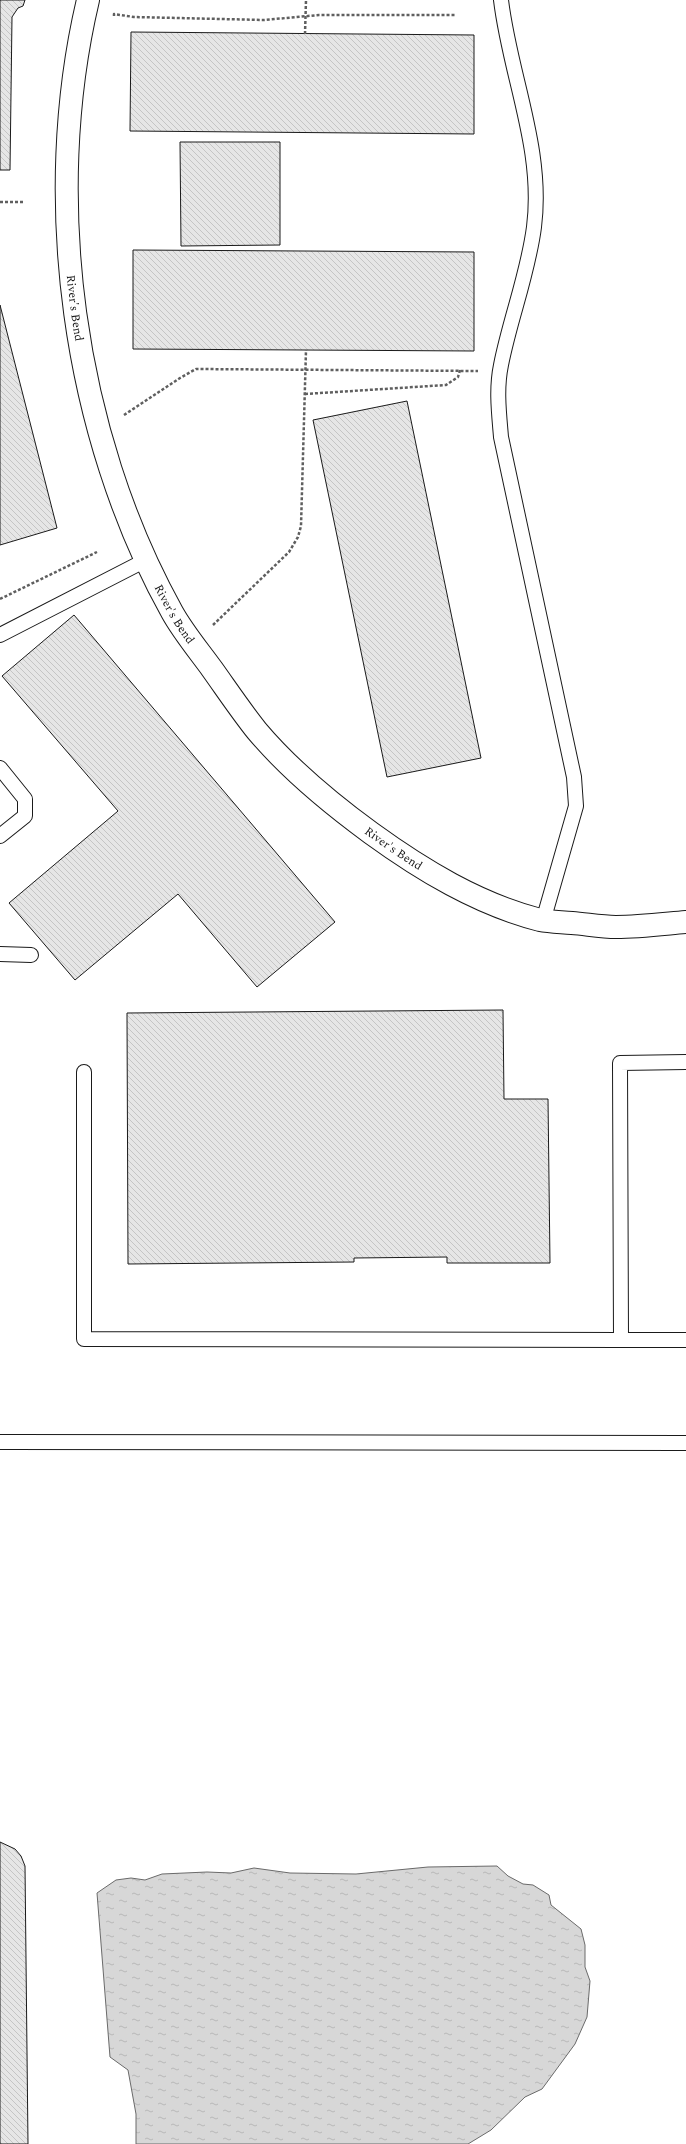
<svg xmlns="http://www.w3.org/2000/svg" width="686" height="2144" font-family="Spectral,serif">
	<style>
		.water { fill: url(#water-ripples); stroke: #6a6a6a }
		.building { fill: url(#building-back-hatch); stroke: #1a1a1a }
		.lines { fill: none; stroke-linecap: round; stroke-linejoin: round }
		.service-casing { stroke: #1a1a1a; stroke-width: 16 }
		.minor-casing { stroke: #1a1a1a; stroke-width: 24 }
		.path { stroke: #5f5f5f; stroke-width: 2.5; stroke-dasharray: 3 2; stroke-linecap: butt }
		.service { stroke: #fff; stroke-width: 14 }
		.minor { stroke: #fff; stroke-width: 22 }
		.labels { text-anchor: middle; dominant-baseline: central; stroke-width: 3; stroke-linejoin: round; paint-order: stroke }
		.street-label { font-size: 12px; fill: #1a1a1a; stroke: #fff }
	</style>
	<defs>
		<pattern id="water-ripples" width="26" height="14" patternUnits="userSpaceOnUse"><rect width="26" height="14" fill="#d7d7d7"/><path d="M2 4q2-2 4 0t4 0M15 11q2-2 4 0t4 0" fill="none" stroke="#b8b8b8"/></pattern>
		<pattern id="building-back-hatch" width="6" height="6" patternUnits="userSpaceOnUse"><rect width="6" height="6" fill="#e6e6e6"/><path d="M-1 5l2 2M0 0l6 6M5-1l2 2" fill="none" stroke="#c5c5c5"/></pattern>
	</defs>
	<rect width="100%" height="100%" fill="#fff"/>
	<polygon class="water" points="497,1866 508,1876 523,1884 533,1885 549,1895 551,1905 581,1929 585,1945 585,1967 590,1981 587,2017 575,2044 542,2089 525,2097 491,2130 468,2144 136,2144 136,2114 128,2070 110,2057 97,1893 116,1880 131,1878 145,1880 162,1874 207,1872 231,1873 254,1868 290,1873 356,1874 428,1867"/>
	<g class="building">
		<polygon points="0,0 25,0 23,6 18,8 12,17 10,170 0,170"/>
		<polygon points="131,32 474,35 474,134 130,131"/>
		<polygon points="180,142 280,142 280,245 181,246"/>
		<polygon points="133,250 474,252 474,351 133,349"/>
		<polygon points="0,305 57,528 0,545"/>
		<polygon points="407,401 481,758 387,777 313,420"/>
		<polygon points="74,615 335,922 257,987 178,894 75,980 9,903 118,811 2,676"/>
		<polygon points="503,1010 504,1099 548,1099 550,1263 447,1263 447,1257 354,1258 354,1262 128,1264 127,1013"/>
		<polygon points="0,1842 15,1849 21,1856 25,1866 28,2144 0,2144"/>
	</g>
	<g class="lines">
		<g class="service-casing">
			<g id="service">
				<path d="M 501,0 C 510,76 544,149 534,227 C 528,274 510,319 501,365 C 496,389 499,413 501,437 L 574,777 L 576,806 L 543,921"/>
				<polyline points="0,635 146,560"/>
				<polyline points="0,768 25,799 25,816 0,836"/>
				<polyline points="0,954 31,955"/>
				<polyline points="686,1062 620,1063 621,1340 686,1340"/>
				<polyline points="84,1072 84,1339 621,1340"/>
				<polyline points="0,1442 686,1443"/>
			</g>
		</g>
		<g class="minor-casing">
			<g id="minor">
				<path id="s1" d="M 88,0 C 41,198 73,434 172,612 C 183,632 199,651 212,669 C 227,690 241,711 257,731 C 290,770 330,803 371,833 C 422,870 478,904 540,920 C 550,922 561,922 572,923 C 586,924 601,927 616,927 C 639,927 663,924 686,922"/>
			</g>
		</g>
		<g class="path">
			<polyline points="114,16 114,14 134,17 264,20 319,15 456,15"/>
			<polyline points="305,34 306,0"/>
			<polyline points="0,202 24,202"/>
			<polyline points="305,394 446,385 458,377 460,370"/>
			<polyline points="124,415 180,378 196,369 478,371"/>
			<polyline points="0,599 97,552"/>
			<polyline points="213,625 289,552 298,537 301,526 306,350"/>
		</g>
		<use href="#service" class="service"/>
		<use href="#minor" class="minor"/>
	</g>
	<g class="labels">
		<g class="street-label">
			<text stroke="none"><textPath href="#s1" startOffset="310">River's Bend</textPath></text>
			<text stroke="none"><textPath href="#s1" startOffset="634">River's Bend</textPath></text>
			<text stroke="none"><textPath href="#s1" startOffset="958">River's Bend</textPath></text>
		</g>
	</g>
</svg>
